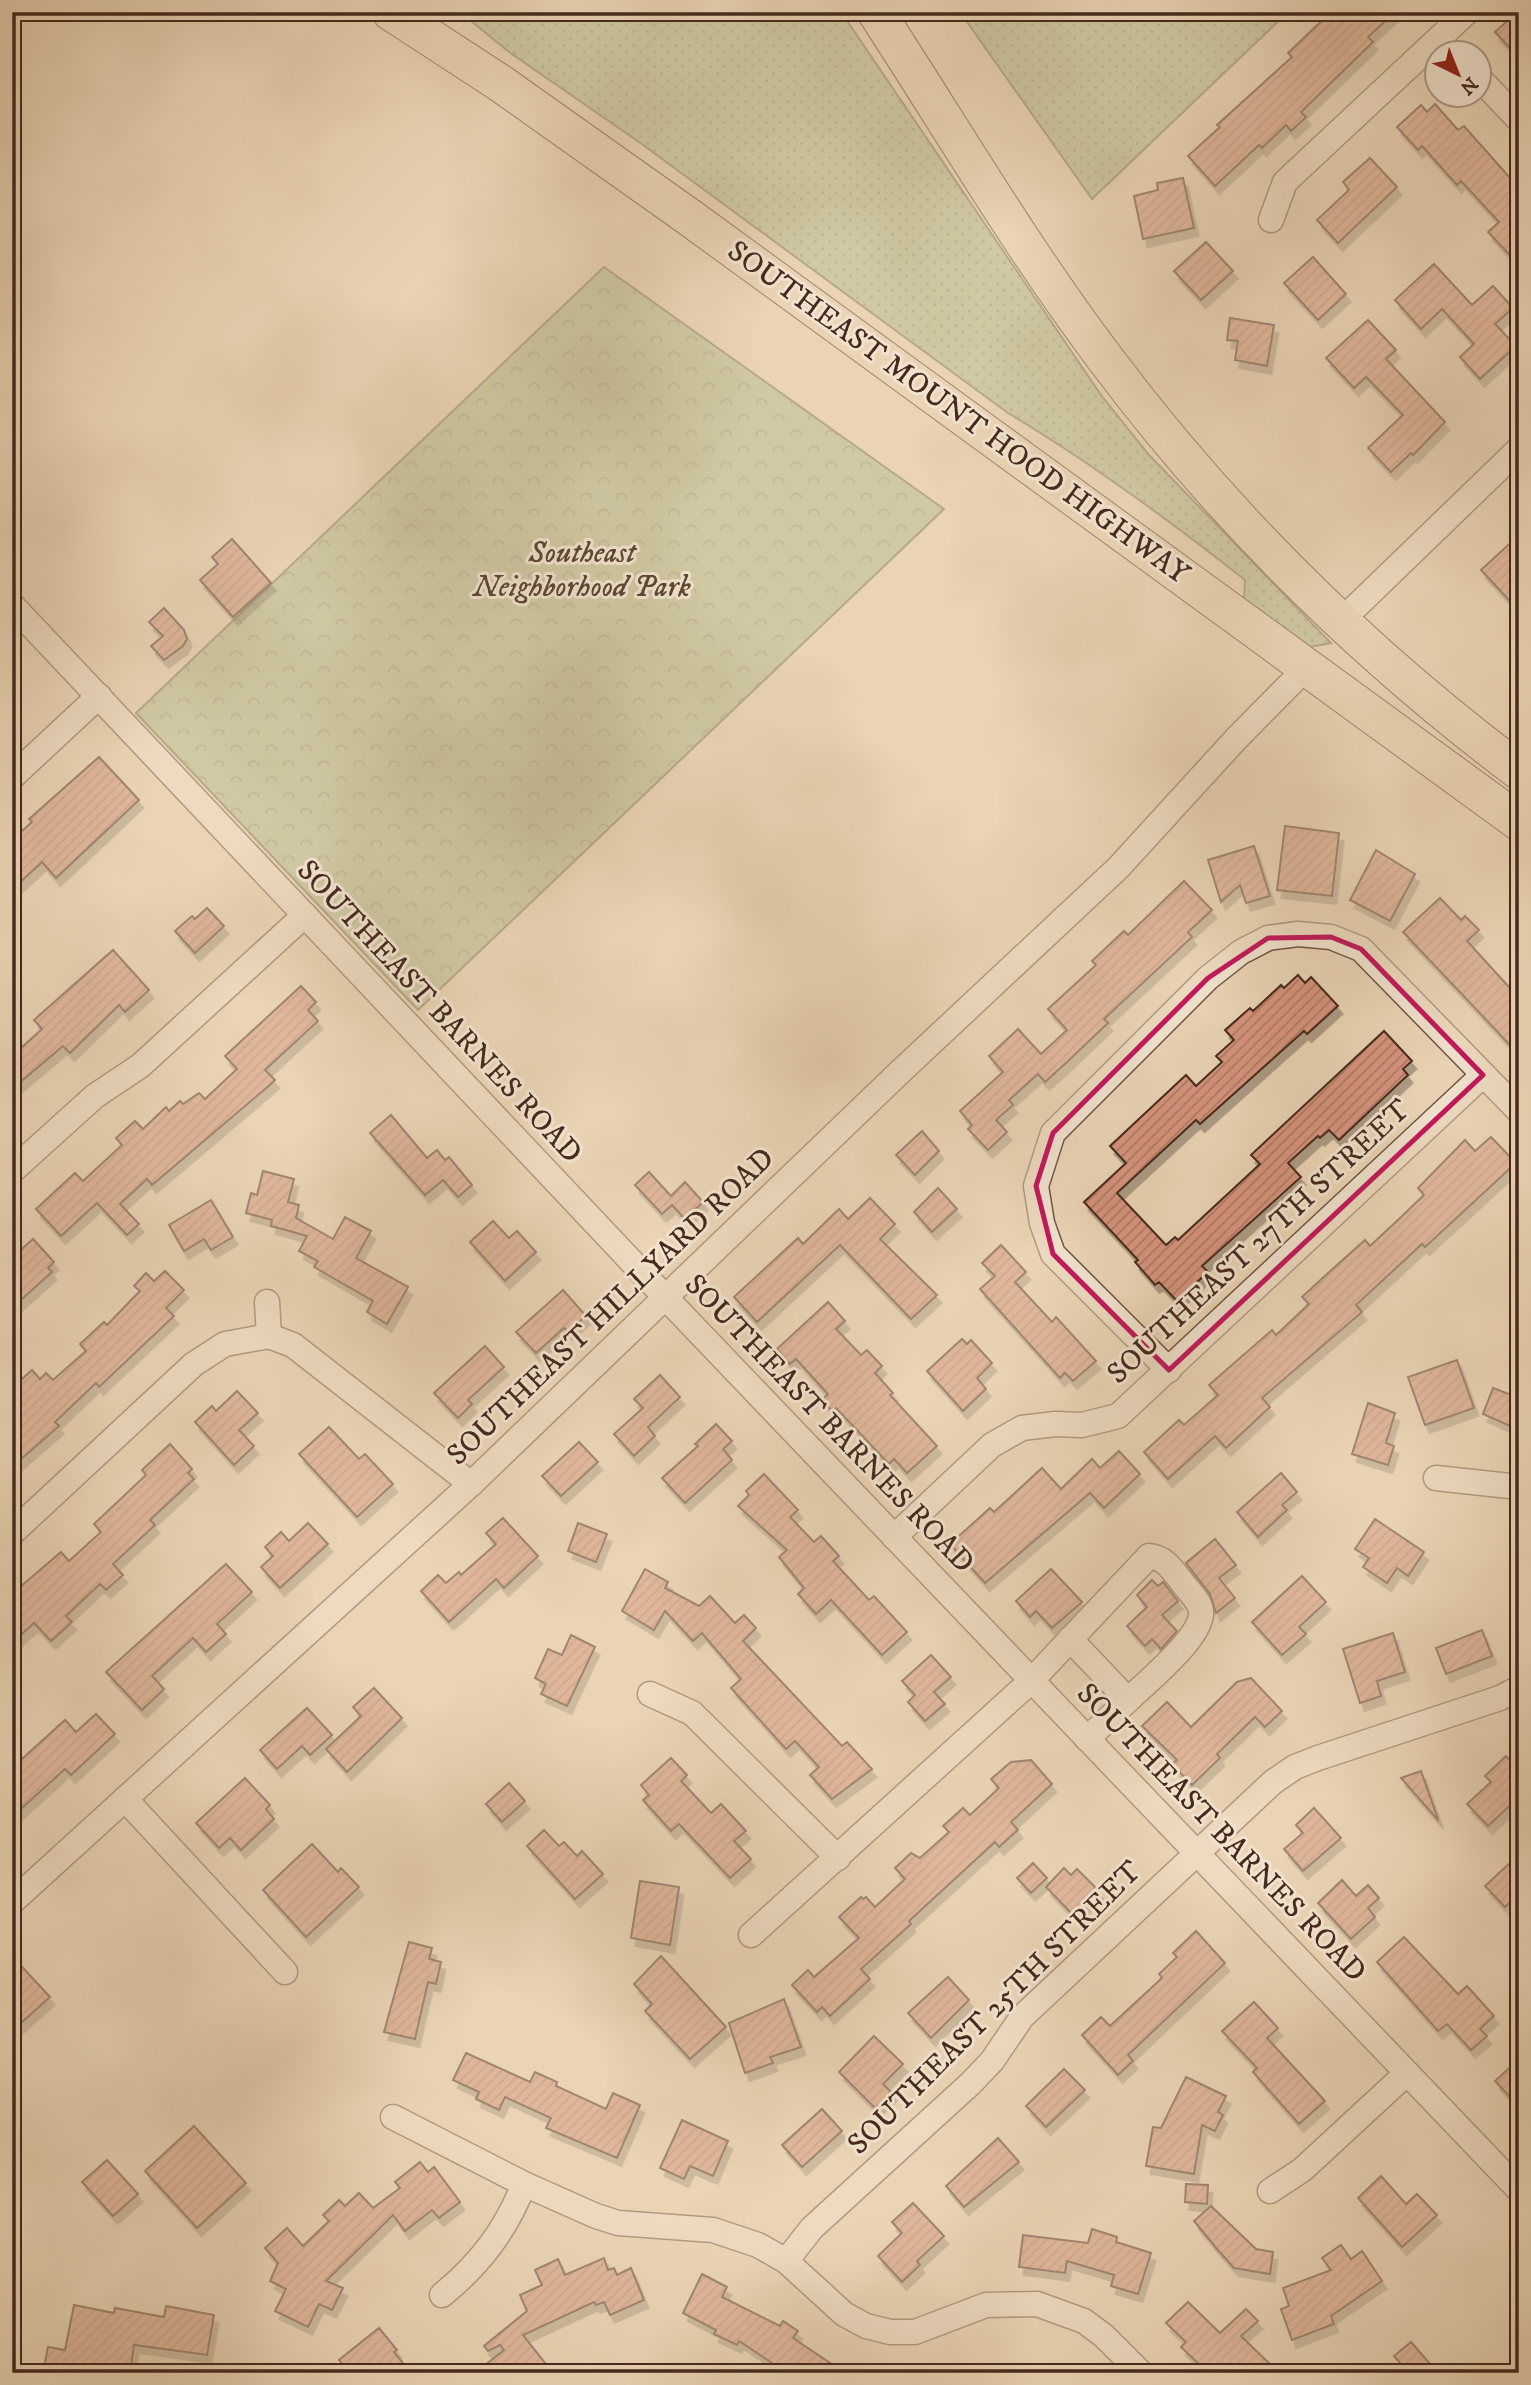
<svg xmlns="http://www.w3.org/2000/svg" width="1531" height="2385" font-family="'IM FELL DW Pica',serif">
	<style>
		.grass { fill: url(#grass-dots); stroke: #7c7458; stroke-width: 2 }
		.forest { fill: url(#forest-crowns); stroke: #7c7458; stroke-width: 2 }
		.building { fill: url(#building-hatch); stroke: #46291e; stroke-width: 2; filter: url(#shadow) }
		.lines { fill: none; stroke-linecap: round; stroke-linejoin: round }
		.minor-casing { stroke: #6f5444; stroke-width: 27 }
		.highway-casing { stroke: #46291e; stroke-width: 39 }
		.minor { stroke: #f1e3cf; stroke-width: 24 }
		.highway { stroke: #ead4b5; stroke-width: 37 }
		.marked { fill: none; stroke: #c2185b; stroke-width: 5; stroke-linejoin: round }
		.labels { text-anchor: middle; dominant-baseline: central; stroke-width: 6; stroke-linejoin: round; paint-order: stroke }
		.street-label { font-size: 30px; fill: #46291e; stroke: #f1e3cf }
		.park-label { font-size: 30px; font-style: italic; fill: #5c4735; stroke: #f1e3cf }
	</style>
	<defs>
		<pattern id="grass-dots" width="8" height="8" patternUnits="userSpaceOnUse" patternTransform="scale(1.75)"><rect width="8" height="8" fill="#b2be91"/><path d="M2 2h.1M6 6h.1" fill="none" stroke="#939a76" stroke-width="1.8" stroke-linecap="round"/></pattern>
		<pattern id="forest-crowns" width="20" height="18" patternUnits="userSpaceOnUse" patternTransform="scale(1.75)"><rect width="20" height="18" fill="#b2be91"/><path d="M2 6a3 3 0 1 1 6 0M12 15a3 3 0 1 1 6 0" fill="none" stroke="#939a76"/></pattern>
		<pattern id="building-hatch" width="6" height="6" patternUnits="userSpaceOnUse" patternTransform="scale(1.75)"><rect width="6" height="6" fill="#d6947c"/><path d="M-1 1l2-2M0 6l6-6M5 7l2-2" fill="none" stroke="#af7965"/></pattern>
		<filter id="shadow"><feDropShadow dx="4.5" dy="8" stdDeviation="0" flood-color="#0004"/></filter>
	</defs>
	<rect width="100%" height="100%" fill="#ead4b5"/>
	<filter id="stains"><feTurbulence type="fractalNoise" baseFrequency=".00286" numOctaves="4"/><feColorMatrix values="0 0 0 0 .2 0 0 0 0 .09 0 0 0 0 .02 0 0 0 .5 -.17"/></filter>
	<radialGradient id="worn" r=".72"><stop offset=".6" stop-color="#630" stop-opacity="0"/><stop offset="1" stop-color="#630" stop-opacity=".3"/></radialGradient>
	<g class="grass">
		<path d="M 460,12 L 841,12 L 1101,395 L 1149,455 L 1331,643 L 1310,647 L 1244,599 L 1245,580 C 1169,520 1092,463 1008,413 L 639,142 L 509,52 Z"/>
		<polygon points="960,12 1288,12 1092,199"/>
	</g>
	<polygon class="forest" points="604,267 944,509 418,1010 136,713"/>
	<g class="building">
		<polygon points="1331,12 1395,12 1368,37 1373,42 1301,112 1306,117 1291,131 1286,125 1262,148 1259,145 1215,186 1188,156 1220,127 1217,125 1292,57 1288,53"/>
		<polygon points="1517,12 1519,12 1519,58 1495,32"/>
		<polygon points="1435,104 1458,130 1464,126 1519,188 1519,265 1488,232 1499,222 1461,181 1457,185 1422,146 1418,150 1397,127 1421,105 1427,112"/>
		<polygon points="1370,158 1397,187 1338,243 1317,220 1349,190 1343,182"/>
		<polygon points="1183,178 1194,228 1143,239 1134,196 1158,190 1157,183"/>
		<polygon points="1206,242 1233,271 1201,300 1174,271"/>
		<polygon points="1313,257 1346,294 1318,320 1284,283"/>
		<polygon points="1434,264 1472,305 1493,286 1513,308 1495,324 1516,346 1480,379 1460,357 1474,344 1442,309 1421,329 1395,300"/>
		<polygon points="1230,318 1274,325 1267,366 1235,360 1238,341 1227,340"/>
		<polygon points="1368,320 1396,350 1386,359 1445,422 1413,455 1411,453 1391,472 1368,448 1403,415 1366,377 1354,388 1326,358"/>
		<polygon points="1519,535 1519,611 1481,570"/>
		<polygon points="232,539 271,583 233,617 200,580 218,564 212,557"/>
		<polygon points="164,608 184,630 187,639 183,646 164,660 151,646 163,636 149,622"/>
		<polygon points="99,757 139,800 56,878 42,862 12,890 12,840 32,822 29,819"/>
		<polygon points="1285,826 1339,833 1332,896 1277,890"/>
		<polygon points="1254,846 1270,896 1246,903 1240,885 1221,902 1208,860"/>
		<polygon points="1376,850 1415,874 1390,921 1350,900"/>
		<polygon points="1184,881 1212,910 1188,932 1192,937 1104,1019 1108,1023 1067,1062 1045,1082 1038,1074 1009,1100 1013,1105 996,1120 1007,1132 988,1150 968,1129 972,1125 960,1111 1003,1072 989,1056 1018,1029 1041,1054 1067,1030 1048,1009 1096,965 1092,961 1124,931 1128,935"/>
		<polygon points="1440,898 1461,920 1465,916 1479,930 1467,941 1519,998 1519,1035 1509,1044 1403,932"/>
		<polygon points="207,908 224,926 195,953 175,931 192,916 195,919"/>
		<polygon points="113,950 149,990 125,1012 119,1005 70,1053 63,1046 12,1089 12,1056 42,1029 34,1020"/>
		<polygon points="1298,975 1305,983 1311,977 1338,1006 1307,1034 1304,1031 1200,1124 1196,1120 1117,1193 1166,1245 1175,1237 1178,1240 1260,1164 1251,1155 1384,1031 1412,1061 1403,1069 1408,1075 1339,1140 1329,1130 1320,1138 1318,1136 1288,1163 1301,1177 1202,1266 1208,1272 1177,1301 1159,1282 1155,1285 1135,1262 1138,1260 1084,1202 1126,1163 1110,1146 1186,1075 1196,1086 1222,1062 1216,1056 1234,1040 1225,1030 1250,1008 1253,1011 1281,985 1284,988"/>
		<polygon points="301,986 316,1002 308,1010 318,1021 265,1070 275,1080 271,1084 152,1185 147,1179 120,1204 139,1224 127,1235 97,1203 61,1236 36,1209 75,1173 83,1181 122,1145 116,1138 135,1121 143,1129 166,1107 169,1111 180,1101 183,1104 199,1093 205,1099 237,1069 225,1056"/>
		<polygon points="391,1115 427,1158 437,1150 445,1160 449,1157 472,1185 458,1197 443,1180 425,1195 370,1133"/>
		<polygon points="922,1131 939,1151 915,1175 896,1155"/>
		<polygon points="1491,1137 1516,1163 1425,1247 1422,1244 1356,1305 1362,1312 1262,1398 1270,1407 1226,1448 1215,1436 1168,1479 1144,1452 1179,1420 1184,1425 1218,1395 1209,1385 1272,1330 1276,1335 1309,1304 1302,1297 1327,1274 1365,1240 1370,1246 1399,1219 1424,1195 1418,1188 1465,1140 1475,1151"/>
		<polygon points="263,1171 294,1179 288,1202 299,1205 296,1218 333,1239 345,1217 371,1231 356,1258 408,1287 387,1324 367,1312 373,1301 314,1267 318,1261 299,1251 307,1236 271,1226 272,1220 246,1213 251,1193 257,1195"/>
		<polygon points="649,1172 671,1196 685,1182 703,1202 685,1219 672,1205 662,1214 635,1185"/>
		<polygon points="938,1188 957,1209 932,1232 914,1212"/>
		<polygon points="870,1198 895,1224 880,1239 937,1295 911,1319 840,1245 757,1322 734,1297 798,1238 803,1244 839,1209 848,1219"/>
		<polygon points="211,1200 233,1237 211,1250 204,1239 184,1251 169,1225"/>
		<polygon points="493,1221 509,1238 517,1231 536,1252 505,1281 470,1242"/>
		<polygon points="33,1239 54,1262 48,1268 52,1272 12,1308 12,1258"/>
		<polygon points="1001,1245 1026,1272 1015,1282 1052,1322 1056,1317 1096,1361 1073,1381 1065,1373 1060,1378 980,1289 995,1276 982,1263"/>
		<polygon points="165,1271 184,1290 166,1308 174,1316 99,1387 96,1383 55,1422 59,1426 12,1467 12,1388 32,1370 40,1379 46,1373 53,1380 86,1351 80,1344 104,1322 107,1325 140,1291 134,1286 146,1273 154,1281"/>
		<polygon points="563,1290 586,1316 568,1332 564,1328 536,1353 516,1332"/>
		<polygon points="828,1302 845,1321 836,1329 861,1355 867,1350 882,1366 875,1373 893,1393 890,1395 937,1446 907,1473 894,1459 889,1464 836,1408 833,1412 822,1400 828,1394 796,1359 790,1364 777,1349"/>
		<polygon points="962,1339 967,1344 971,1340 992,1363 977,1378 986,1389 963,1411 927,1371"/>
		<polygon points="485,1346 504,1367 468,1400 472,1404 458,1418 434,1393"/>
		<polygon points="1457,1360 1474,1408 1425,1425 1408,1377"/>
		<polygon points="660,1375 680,1397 648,1427 655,1436 634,1456 614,1434 643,1408 634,1399"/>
		<polygon points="1493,1388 1519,1398 1519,1430 1483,1414"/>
		<polygon points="237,1391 258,1413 239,1430 254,1446 234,1465 195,1422 212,1406 216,1411"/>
		<polygon points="1368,1403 1395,1413 1386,1443 1394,1446 1388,1465 1352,1454"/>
		<polygon points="716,1424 732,1441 723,1449 732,1460 685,1503 662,1478 698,1446 695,1444"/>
		<polygon points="329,1427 359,1459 365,1454 393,1484 357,1517 299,1454"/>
		<polygon points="579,1442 598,1462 561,1496 542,1476"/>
		<polygon points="170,1444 192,1469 188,1473 194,1479 150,1520 155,1525 113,1564 123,1575 106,1590 100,1584 66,1616 72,1622 51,1641 34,1623 12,1643 12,1594 61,1552 69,1561 101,1532 94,1524 146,1475 142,1470"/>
		<polygon points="1119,1451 1140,1474 1104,1508 1090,1493 985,1583 950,1544 990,1508 994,1512 1042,1468 1061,1489 1092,1459 1100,1468"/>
		<polygon points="1281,1473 1297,1492 1282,1505 1287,1510 1258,1537 1237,1512"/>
		<polygon points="764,1474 798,1510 790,1517 814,1542 821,1536 839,1556 833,1561 869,1600 874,1596 907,1632 882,1655 831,1600 816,1614 798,1594 804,1588 779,1557 787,1550 738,1506 749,1495 746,1491"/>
		<polygon points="503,1518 538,1556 504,1588 496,1579 449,1622 421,1591 438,1575 446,1583 459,1572 461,1575 496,1544 486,1533"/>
		<polygon points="1375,1519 1424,1552 1408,1576 1397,1568 1387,1583 1363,1567 1369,1558 1355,1549"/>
		<polygon points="308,1523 328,1544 280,1588 261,1567 273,1556 265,1547 281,1532 289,1541"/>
		<polygon points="578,1523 607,1534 596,1562 568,1551"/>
		<polygon points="1215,1539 1236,1565 1219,1578 1235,1598 1216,1613 1210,1594 1186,1563"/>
		<polygon points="226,1564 252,1592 217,1624 226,1634 206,1652 193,1638 152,1676 164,1689 142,1710 106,1672"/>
		<polygon points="645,1569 668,1582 665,1588 699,1606 710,1596 735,1623 744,1615 756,1628 743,1641 842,1746 847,1742 872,1769 832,1799 810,1775 819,1767 795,1741 786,1749 731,1688 741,1679 702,1633 693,1641 665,1611 654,1630 622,1611"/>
		<polygon points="1051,1569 1082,1602 1052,1628 1036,1611 1030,1617 1016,1601"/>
		<polygon points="1302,1576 1326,1602 1299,1627 1306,1634 1282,1655 1252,1622"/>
		<polygon points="1152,1580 1158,1586 1163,1582 1178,1601 1162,1615 1177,1631 1161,1649 1152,1639 1145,1646 1127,1626 1147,1607 1137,1595"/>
		<polygon points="1482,1630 1492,1656 1446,1674 1436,1648"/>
		<polygon points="1393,1633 1405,1672 1377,1681 1381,1696 1360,1703 1343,1649"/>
		<polygon points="571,1635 595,1647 567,1706 541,1694 546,1684 535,1678 548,1649 562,1655"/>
		<polygon points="931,1655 951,1677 934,1692 945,1704 925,1721 908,1702 915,1695 902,1681"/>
		<polygon points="1251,1678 1282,1711 1265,1727 1255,1717 1217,1754 1220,1758 1192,1785 1172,1764 1177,1760 1142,1726 1167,1702 1191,1727 1237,1682"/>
		<polygon points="374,1688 402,1718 347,1772 326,1749 361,1716 353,1707"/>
		<polygon points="307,1708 332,1735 310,1755 302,1746 277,1769 260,1750"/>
		<polygon points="96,1714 115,1734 71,1775 65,1769 12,1817 12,1768 65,1720 76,1732"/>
		<polygon points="1506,1756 1519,1769 1519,1797 1488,1826 1467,1804 1491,1782 1485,1776"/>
		<polygon points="671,1758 687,1775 681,1781 711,1813 721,1804 746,1831 734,1841 751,1859 730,1878 679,1824 671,1831 643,1800 649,1795 641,1785"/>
		<polygon points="1031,1760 1052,1784 1011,1822 1018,1830 999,1847 995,1842 909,1921 911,1924 861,1969 870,1979 830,2016 822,2007 817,2012 792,1985 808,1970 814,1977 859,1938 839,1917 861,1897 863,1899 866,1897 875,1907 905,1879 895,1868 911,1853 920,1858 949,1832 943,1826 963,1808 970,1815 999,1788 991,1779 1011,1762"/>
		<polygon points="1421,1771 1438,1819 1438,1820 1401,1778"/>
		<polygon points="245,1778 270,1805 266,1809 274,1819 241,1850 230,1838 219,1848 196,1823"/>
		<polygon points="509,1783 525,1801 502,1822 486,1804"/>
		<polygon points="1314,1808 1341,1838 1303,1871 1284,1849 1303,1833 1296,1825"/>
		<polygon points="544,1830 559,1846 564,1842 577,1856 582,1851 603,1874 575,1899 527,1846"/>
		<polygon points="312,1844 338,1872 341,1868 359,1887 306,1937 263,1890"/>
		<polygon points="1033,1863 1047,1878 1031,1893 1017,1878"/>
		<polygon points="1510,1863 1519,1873 1519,1894 1505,1907 1485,1886"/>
		<polygon points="1064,1868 1071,1875 1077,1869 1099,1891 1074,1916 1046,1887"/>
		<polygon points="1342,1880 1356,1896 1368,1885 1379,1898 1368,1908 1375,1917 1351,1939 1318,1903"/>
		<polygon points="640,1881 679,1887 670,1945 631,1938"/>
		<polygon points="1196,1931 1225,1963 1128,2055 1133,2061 1118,2075 1082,2035 1101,2017 1110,2026 1162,1978 1159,1974 1177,1957 1173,1953"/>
		<polygon points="1404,1937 1458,1994 1467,1986 1494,2016 1480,2029 1487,2036 1471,2050 1447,2024 1438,2031 1377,1962"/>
		<polygon points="409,1942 432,1948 429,1959 441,1962 436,1984 428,1982 415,2039 384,2032"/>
		<polygon points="12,1956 50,1997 12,2031"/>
		<polygon points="661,1956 726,2027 690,2059 645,2011 652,2004 634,1984"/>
		<polygon points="948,1977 969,2000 931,2038 908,2013"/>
		<polygon points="784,1999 801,2047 770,2057 773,2063 745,2073 729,2023"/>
		<polygon points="1254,2002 1278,2028 1267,2038 1325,2101 1299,2124 1253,2072 1257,2068 1222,2031"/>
		<polygon points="874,2036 903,2064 883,2084 892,2093 876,2109 839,2072"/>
		<polygon points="466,2053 530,2082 535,2072 557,2082 556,2086 606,2109 613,2093 640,2105 617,2158 546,2128 551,2118 505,2097 499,2110 476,2099 479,2092 453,2080"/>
		<polygon points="1519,2059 1519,2107 1495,2081"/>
		<polygon points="1064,2069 1085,2090 1046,2127 1026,2106"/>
		<polygon points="1186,2077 1226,2096 1218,2112 1223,2115 1215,2131 1202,2125 1194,2174 1146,2166 1153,2127 1161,2128"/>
		<polygon points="822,2109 842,2131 802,2167 782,2145"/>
		<polygon points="682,2120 728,2141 713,2176 690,2166 684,2179 660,2168"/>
		<polygon points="194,2126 246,2183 197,2228 145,2171"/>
		<polygon points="998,2138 1019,2162 964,2207 946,2186"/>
		<polygon points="107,2160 138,2194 113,2216 82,2182"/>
		<polygon points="420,2162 428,2172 434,2167 460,2202 439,2218 432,2210 405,2231 393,2215 326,2281 343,2288 332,2310 319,2304 308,2327 275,2311 286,2289 270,2281 278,2263 265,2248 287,2228 303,2246 329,2221 323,2215 339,2200 345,2206 359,2193 373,2208 400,2188 395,2182"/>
		<polygon points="1381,2176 1406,2204 1417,2194 1437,2215 1402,2247 1358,2198"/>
		<polygon points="1186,2184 1208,2185 1207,2204 1185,2202"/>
		<polygon points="913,2203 944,2236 917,2261 920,2265 902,2282 878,2256 902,2233 892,2222"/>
		<polygon points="1211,2206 1256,2249 1273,2252 1270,2274 1234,2268 1217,2249 1194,2221"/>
		<polygon points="1092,2229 1117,2237 1116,2242 1151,2253 1138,2294 1111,2286 1114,2275 1067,2261 1065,2273 1019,2267 1023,2235 1088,2243"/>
		<polygon points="1341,2245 1351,2259 1362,2251 1382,2281 1331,2316 1334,2324 1292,2340 1281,2309 1289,2306 1283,2288 1331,2270 1322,2258"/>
		<polygon points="604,2258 608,2270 614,2268 617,2275 631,2268 644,2300 610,2315 604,2302 596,2305 594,2302 523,2335 553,2373 475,2373 504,2350 500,2345 488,2351 484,2346 527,2311 520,2295 542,2285 535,2270 558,2259 565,2275"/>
		<polygon points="702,2274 727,2287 722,2297 780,2326 783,2321 798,2331 793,2338 845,2373 787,2373 739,2341 737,2345 714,2334 716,2330 683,2313"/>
		<polygon points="1188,2302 1220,2333 1246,2309 1258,2321 1241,2336 1279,2373 1208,2373 1181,2347 1186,2342 1166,2323"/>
		<polygon points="74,2305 114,2313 115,2308 164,2317 166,2306 214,2315 207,2355 134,2345 130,2373 43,2373 48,2347 65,2350"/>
		<polygon points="379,2328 397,2350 394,2352 411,2373 350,2373 339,2360"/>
		<polygon points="1411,2342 1438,2373 1409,2373 1394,2356"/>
	</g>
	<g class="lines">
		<g class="minor-casing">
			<g id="minor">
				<polyline points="1478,77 1519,120"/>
				<polyline points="1271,220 1285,182 1467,12"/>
				<polyline points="12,605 666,1298 1519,2190"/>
				<polyline points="1340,622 1519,449"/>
				<polyline points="12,777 99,696"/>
				<polyline points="12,1171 95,1096 140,1066 305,915"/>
				<polyline points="267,1302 269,1336"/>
				<polyline points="269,1336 293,1345 471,1484"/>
				<polyline points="1169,1370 1053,1254 1042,1223 1036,1186 1053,1133 1208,978 1241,952 1268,938 1298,934 1331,937 1361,949 1519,1111"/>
				<polyline points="1436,1478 1519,1487"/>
				<polyline points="12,1533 194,1364 225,1344 269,1336"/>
				<polyline points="894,1537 992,1445 1022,1428 1055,1424 1082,1425 1118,1416 1483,1075"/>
				<polyline points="650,1694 692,1713 838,1858"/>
				<polyline points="1087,1739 1128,1700"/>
				<polyline points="125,1799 285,1972"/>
				<polyline points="12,1902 471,1484 901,1071 1118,868 1236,739 1306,668"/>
				<path d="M 751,1935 L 1031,1681 L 1149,1556 C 1165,1557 1173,1571 1182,1582 C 1188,1591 1202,1602 1201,1614 C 1200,1639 1146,1683 1128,1700 L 1070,1639"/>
				<polyline points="393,2117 524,2184 596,2216 618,2223 713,2230 758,2245 786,2261 844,2314 866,2326 890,2332 915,2332 986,2305 1037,2304 1084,2321 1104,2336 1141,2373"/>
				<polyline points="1270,2191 1302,2170 1407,2073"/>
				<polyline points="786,2261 812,2228 970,2084 992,2061 1022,2017 1273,1782 1295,1767 1318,1758 1500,1698 1519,1688"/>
				<path d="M 442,2295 C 480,2264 506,2230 524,2184"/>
			</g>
		</g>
		<g class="highway-casing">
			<g id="highway">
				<polyline points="391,12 500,83 689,217 1519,822"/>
				<path d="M 876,12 C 951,127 1021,247 1104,357 C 1222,515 1361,652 1519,771"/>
			</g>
		</g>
		<use href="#minor" class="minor"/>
		<use href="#highway" class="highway"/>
	</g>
	<path d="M0 0H1531V2385H0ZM 1331,937 L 1361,949 L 1483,1075 L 1169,1370 L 1053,1254 L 1036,1186 L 1053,1133 L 1208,978 L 1268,938 Z" fill="#ead4b5" fill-opacity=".55" fill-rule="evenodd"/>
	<path class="marked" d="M 1331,937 L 1361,949 L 1483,1075 L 1169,1370 L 1053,1254 L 1036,1186 L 1053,1133 L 1208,978 L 1268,938 Z"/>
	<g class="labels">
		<g class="street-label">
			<text transform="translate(958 413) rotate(36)">SOUTHEAST MOUNT HOOD HIGHWAY</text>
			<text transform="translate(439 1012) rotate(47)">SOUTHEAST BARNES ROAD</text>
			<text transform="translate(1259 1242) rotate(-43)">SOUTHEAST 27TH STREET</text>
			<text transform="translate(611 1307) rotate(-44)">SOUTHEAST HILLYARD ROAD</text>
			<text transform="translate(829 1424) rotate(46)">SOUTHEAST BARNES ROAD</text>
			<text transform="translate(1221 1833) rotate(46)">SOUTHEAST BARNES ROAD</text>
			<text transform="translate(995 2008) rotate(-45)">SOUTHEAST 25TH STREET</text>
		</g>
		<g class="park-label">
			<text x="582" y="553">Southeast<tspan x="582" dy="34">Neighborhood Park</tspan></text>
		</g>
	</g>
	<rect width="1531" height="2385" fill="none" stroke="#ead4b5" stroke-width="42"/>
	<rect x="14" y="14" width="1503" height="2357" fill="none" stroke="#46291e" stroke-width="3.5"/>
	<rect x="21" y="21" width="1489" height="2343" fill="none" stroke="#46291e" stroke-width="2"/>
	<g transform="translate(1458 74) rotate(137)"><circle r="33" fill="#f1e3cf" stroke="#ad9988" stroke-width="2"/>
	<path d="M0-5L12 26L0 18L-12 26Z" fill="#8f2418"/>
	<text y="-10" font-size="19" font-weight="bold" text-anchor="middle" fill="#46291e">N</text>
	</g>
	<rect width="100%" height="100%" filter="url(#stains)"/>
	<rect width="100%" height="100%" fill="url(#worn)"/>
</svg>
